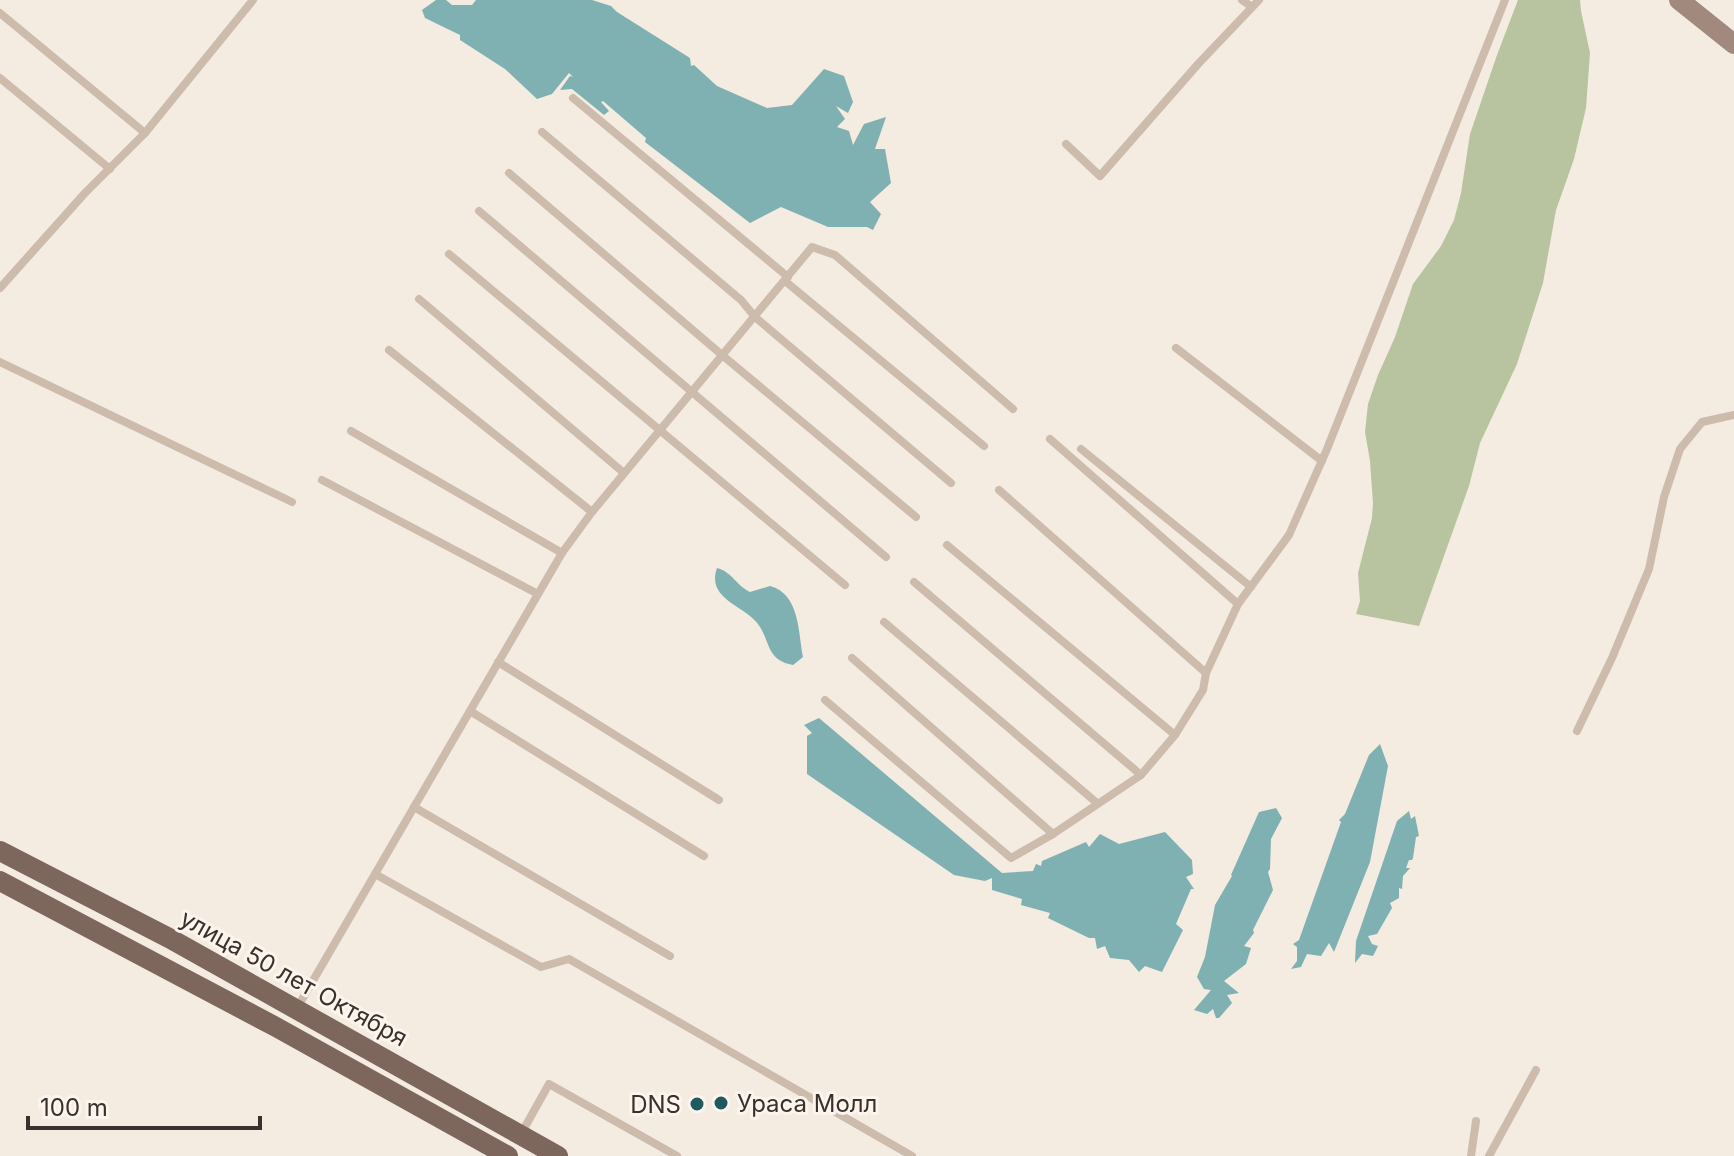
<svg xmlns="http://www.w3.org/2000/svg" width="1734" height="1156" font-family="Inter,sans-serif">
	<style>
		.green { fill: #b8c4a0 }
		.water { fill: #7fb0b2 }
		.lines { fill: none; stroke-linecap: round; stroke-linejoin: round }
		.lane { stroke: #cdbbac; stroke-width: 8 }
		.secondary { stroke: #a18a7d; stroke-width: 20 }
		.primary { stroke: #7d675c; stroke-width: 20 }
		.poi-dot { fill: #1f5a5e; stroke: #fbf5ee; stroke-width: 3 }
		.labels { text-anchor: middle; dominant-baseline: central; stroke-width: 6; stroke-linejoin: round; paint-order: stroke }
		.street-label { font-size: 24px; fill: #3b302b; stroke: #fbf5ee }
		.poi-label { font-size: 24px; fill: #3b302b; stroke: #fbf5ee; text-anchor: start }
	</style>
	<rect width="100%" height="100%" fill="#f4ebe1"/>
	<polygon class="green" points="1518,0 1580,0 1581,11 1590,53 1586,108 1574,159 1556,210 1543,283 1517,364 1480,443 1469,486 1419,626 1356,614 1360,601 1358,573 1372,518 1373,503 1370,461 1365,432 1368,404 1378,375 1395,337 1413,284 1441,246 1454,220 1461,193 1470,134 1497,55"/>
	<g class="water">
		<polygon points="436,0 446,0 452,5 472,5 476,0 592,0 611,6 617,12 690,58 691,66 694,65 717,86 767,108 792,105 824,69 844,76 853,102 848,113 836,106 845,119 837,127 849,131 853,145 864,124 886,117 875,149 885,149 891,183 870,202 881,214 873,230 867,227 828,227 781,207 750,223 645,142 646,138 603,101 601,102 609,111 604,115 572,89 560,90 570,76 573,77 569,73 552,94 537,99 505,69 460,40 460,35 425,18 422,10"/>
		<path d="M 717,568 C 731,571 737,586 750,592 L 770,586 C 800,594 798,632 803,657 L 793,665 C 766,660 771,642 758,624 C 744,605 706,599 717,568 Z"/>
		<polygon points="819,718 1002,873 1033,871 1036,864 1041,866 1042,861 1086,842 1089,847 1100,834 1119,844 1165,832 1192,860 1193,874 1186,877 1194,889 1191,889 1176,924 1183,930 1162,972 1145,966 1139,972 1129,960 1110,958 1105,946 1097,949 1095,938 1089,938 1048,918 1050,913 1021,905 1022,899 992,890 992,878 985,881 954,875 807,774 807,736 812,733 804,725"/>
		<polygon points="1380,744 1388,766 1370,862 1334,952 1329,943 1321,956 1307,954 1301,967 1291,969 1297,961 1297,947 1293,944 1299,940 1341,822 1339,820 1345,814 1369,755"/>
		<polygon points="1276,808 1282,818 1271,839 1270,869 1268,872 1273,890 1253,930 1254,933 1244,946 1251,948 1246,964 1224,981 1239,993 1227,995 1232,1003 1219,1018 1216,1018 1213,1009 1207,1014 1194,1010 1211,990 1204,989 1197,977 1205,957 1215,905 1232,876 1231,875 1259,812"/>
		<polygon points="1409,811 1411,819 1415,816 1419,836 1416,837 1413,858 1412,860 1409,860 1406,868 1410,868 1403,876 1402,889 1399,888 1399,898 1390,903 1392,908 1377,934 1368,936 1372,944 1378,946 1373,956 1362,954 1355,963 1356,941 1397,821"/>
	</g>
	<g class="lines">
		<g class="lane">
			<polyline points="1242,0 1252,7"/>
			<polyline points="0,13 145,133"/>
			<polyline points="0,78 110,169"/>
			<polyline points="573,98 788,277"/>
			<polyline points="542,132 741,300 755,317 951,483"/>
			<polyline points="1066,144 1100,176 1199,63 1259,0"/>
			<polyline points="509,173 722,355 916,517"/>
			<polyline points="479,211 886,557"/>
			<polyline points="449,254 845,585"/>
			<polyline points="785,281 984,446"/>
			<polyline points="0,288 85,193 145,133 253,0"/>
			<polyline points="419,299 624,473"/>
			<polyline points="1176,348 1322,461"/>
			<polyline points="389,350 592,512"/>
			<polyline points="0,362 292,502"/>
			<polyline points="351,431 562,553"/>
			<polyline points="1050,439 1238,604"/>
			<polyline points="1081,449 1251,587"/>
			<polyline points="322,480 538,594"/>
			<polyline points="999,490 1206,673 1238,604 1289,535 1327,449 1505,0"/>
			<polyline points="947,545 1175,735"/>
			<polyline points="914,582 1141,775"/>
			<polyline points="884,622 1097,803"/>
			<polyline points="852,658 1053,834"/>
			<polyline points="498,662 719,800"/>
			<polyline points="825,700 1011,858 1053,834 1141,775 1175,735 1203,690 1206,673"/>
			<polyline points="470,711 704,856"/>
			<polyline points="1577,731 1612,658 1649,569 1664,497 1680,449 1702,422 1734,415"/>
			<polyline points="414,807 670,956"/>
			<polyline points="375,874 541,967 569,959 912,1156"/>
			<polyline points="297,1008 562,553 592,512 812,247 835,255 1013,409"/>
			<polyline points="521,1134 549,1084 677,1156"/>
			<polyline points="1471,1156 1476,1121"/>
			<polyline points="1489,1156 1536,1070"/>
		</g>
		<polyline class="secondary" points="1679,0 1734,44"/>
		<g class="primary">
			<polyline points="0,851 169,938 558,1156"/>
			<polyline points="0,881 276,1027 508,1156"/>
		</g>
	</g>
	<g class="poi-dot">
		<circle cx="721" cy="1103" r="8"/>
		<circle cx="697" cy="1104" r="8"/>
	</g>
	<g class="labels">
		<g class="street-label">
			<text transform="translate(294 978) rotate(29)">улица 50 лет Октября</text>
		</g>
		<g class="poi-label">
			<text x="737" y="1103">Ураса Молл</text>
			<text x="681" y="1104" text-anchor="end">DNS</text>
		</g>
	</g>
	<path d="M28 1116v12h232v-12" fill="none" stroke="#3b302b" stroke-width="4"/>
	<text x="40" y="1116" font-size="24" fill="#3b302b" stroke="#fbf5ee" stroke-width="6" paint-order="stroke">100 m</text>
</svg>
